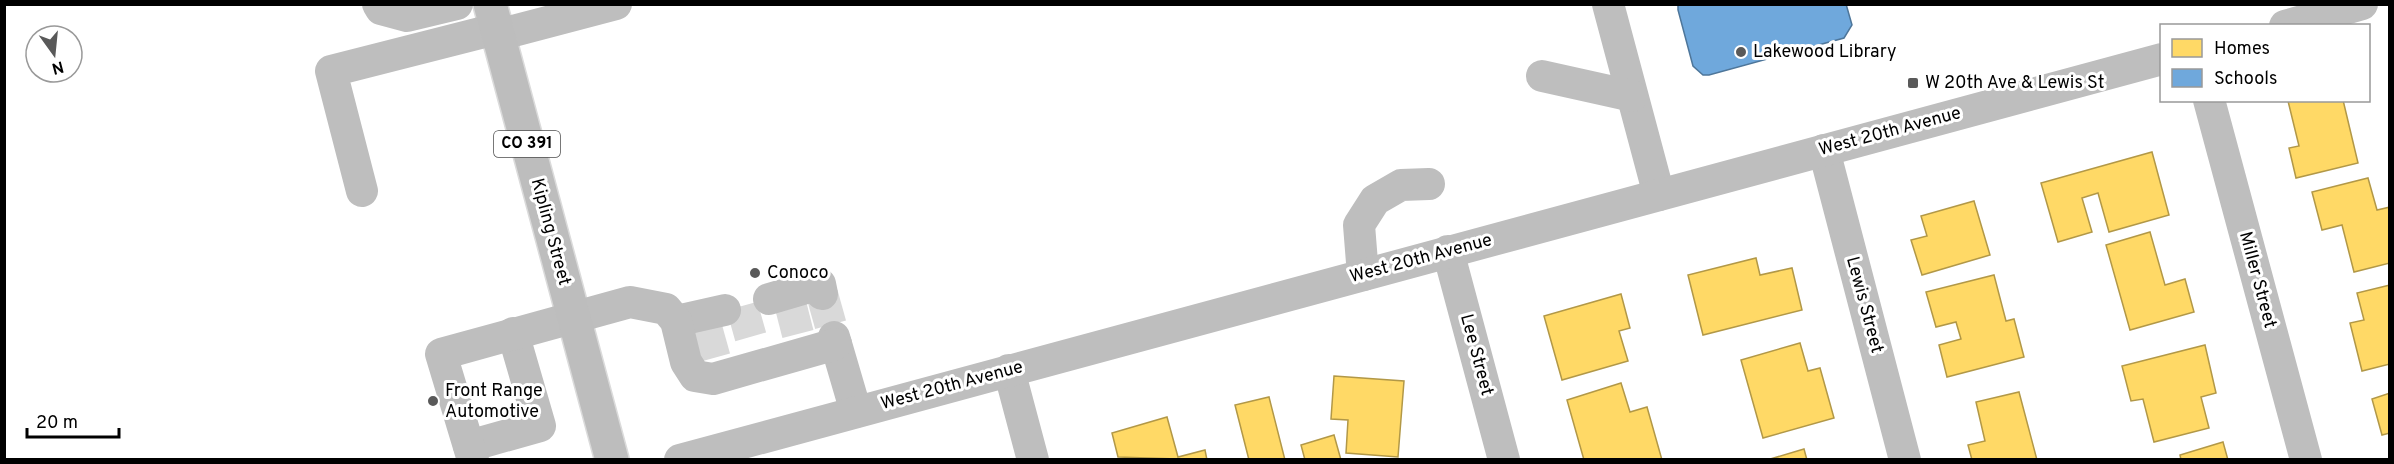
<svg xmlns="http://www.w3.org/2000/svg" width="2394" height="464" font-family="Overpass,sans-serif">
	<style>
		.homes { fill: #ffd966; stroke: #b29847; stroke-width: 1.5 }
		.schools { fill: #6fa8dc; stroke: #4e769a; stroke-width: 1.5 }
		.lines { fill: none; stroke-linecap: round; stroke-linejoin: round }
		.minor-tunnel { stroke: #d9d9d9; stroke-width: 32; stroke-dasharray: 32 16; stroke-linecap: butt }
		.major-casing { stroke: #dbdbdb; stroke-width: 36 }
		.minor { stroke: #bebebe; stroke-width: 32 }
		.major { stroke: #bdbdbd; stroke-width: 33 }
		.poi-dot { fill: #595959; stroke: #fff; stroke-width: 2 }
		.labels { text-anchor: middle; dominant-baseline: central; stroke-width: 6; stroke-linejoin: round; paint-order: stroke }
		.shield { fill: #fff; stroke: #4c4c4c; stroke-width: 1.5 }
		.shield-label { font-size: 16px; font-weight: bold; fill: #000 }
		.poi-label { font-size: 18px; fill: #000; stroke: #fff; text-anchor: start }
		.street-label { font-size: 18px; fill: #000; stroke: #fff }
	</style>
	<rect width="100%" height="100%" fill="#fff"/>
	<g class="homes">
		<polygon points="2343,100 2358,163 2296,178 2289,148 2299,146 2288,101"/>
		<polygon points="2152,152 2169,215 2109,232 2098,193 2082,198 2092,232 2058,242 2041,183"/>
		<polygon points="2368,178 2377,210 2390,207 2390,263 2354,272 2342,225 2322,230 2312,192"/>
		<polygon points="1974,201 1990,255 1922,275 1911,240 1927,236 1921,216"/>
		<polygon points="2150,232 2165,285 2185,279 2194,312 2130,330 2106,245"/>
		<polygon points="1756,258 1760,275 1792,268 1802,310 1703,335 1688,275"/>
		<polygon points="1994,275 2006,321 2014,319 2024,357 1947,377 1939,345 1961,339 1956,322 1936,327 1926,292"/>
		<polygon points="2390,285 2390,364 2362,371 2350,323 2364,320 2357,293"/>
		<polygon points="1621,294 1630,328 1619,331 1628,361 1562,380 1544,316"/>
		<polygon points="1800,343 1808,371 1820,368 1834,418 1763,438 1741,360"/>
		<polygon points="2205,345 2216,393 2201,397 2209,428 2154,442 2143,399 2131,401 2122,366"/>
		<polygon points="1334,376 1404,381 1398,457 1346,453 1348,420 1331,419"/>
		<polygon points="1621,383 1630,412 1647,407 1662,460 1584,460 1567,400"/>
		<polygon points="2019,392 2037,460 1972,460 1968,445 1985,441 1976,402"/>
		<polygon points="2390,393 2390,433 2382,435 2372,399"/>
		<polygon points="1269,397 1285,460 1249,460 1235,405"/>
		<polygon points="1167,417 1178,457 1205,450 1207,460 1118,457 1112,433"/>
		<polygon points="1334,435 1341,460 1305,460 1301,445"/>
		<polygon points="2223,442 2228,460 2181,460 2180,455"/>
		<polygon points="1804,449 1807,460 1767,460"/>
	</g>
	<polygon class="schools" points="1846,4 1852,25 1844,38 1709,75 1703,75 1693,66 1678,10 1678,4"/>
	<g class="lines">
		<g class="minor-tunnel">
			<polyline points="822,294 834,337"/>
			<polyline points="790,303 801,346"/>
			<polyline points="742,306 757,359"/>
			<polyline points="706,327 718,370"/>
		</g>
		<g class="major-casing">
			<polyline id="major" points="490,4 612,460"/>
		</g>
		<g class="minor">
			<polyline points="378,4 381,9 407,16 457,4"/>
			<polyline points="1608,4 1659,195"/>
			<polyline points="2285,26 2362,4"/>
			<polyline points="498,35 616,4"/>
			<polyline points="1542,76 1632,96"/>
			<polyline points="2209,100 2306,460"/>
			<polyline points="1824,150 1905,460"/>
			<polyline points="362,191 331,71 496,29"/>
			<polyline points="1448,251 1504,460"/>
			<polyline points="1363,275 1359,225 1375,200 1401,185 1429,184"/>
			<polyline points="769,299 820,284 822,294"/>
			<polyline points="676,321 725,310"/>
			<polyline points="834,337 856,412"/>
			<polyline points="1009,370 1033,460"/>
			<polyline points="469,446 540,426 513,333"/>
			<polyline points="473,460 441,354 630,302 666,309 676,321 686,362 695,376 713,379 836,344"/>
			<polyline points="680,460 2162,59"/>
		</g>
		<use href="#major" class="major"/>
	</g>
	<g class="poi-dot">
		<circle cx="1741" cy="52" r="6"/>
		<rect x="1907" y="77" width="12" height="12" rx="3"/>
		<circle cx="755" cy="273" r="6"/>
		<circle cx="433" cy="401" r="6"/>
	</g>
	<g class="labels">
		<rect class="shield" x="494" y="131" width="66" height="26" rx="4.5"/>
		<g class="shield-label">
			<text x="527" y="144">CO 391</text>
		</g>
		<g class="poi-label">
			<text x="1753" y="52">Lakewood Library</text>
			<text x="1925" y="83">W 20th Ave &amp; Lewis St</text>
			<text x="767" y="273">Conoco</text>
			<text x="445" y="391">Front Range<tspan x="445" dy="21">Automotive</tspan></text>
		</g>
		<g class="street-label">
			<text transform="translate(1890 132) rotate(-15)">West 20th Avenue</text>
			<text transform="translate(550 232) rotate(75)">Kipling Street</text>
			<text transform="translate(1421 259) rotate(-15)">West 20th Avenue</text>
			<text transform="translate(2257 280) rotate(75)">Miller Street</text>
			<text transform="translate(1864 305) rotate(75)">Lewis Street</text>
			<text transform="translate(1476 355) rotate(75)">Lee Street</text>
			<text transform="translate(952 386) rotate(-15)">West 20th Avenue</text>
		</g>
	</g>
	<rect width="2394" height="464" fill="none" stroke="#000000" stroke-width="12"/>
	<rect x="2160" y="24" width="210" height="78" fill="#ffffff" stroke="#999999" stroke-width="1.5"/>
	<rect x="2172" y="39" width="30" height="18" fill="#ffd966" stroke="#999999" stroke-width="1.5"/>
	<text x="2214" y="54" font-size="18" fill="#000000">Homes</text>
	<rect x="2172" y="69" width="30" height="18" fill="#6fa8dc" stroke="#999999" stroke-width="1.5"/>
	<text x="2214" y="84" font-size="18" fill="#000000">Schools</text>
	<g transform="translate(54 54) rotate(165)"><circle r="28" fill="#ffffff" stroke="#999999" stroke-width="1.5"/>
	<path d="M0-4.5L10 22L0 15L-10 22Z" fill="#595959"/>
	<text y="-9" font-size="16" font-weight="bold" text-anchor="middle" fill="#000000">N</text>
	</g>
	<path d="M27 428v9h92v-9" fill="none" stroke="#000000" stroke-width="3"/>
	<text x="36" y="428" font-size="18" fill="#000000" stroke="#ffffff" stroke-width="4.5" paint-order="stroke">20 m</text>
</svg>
